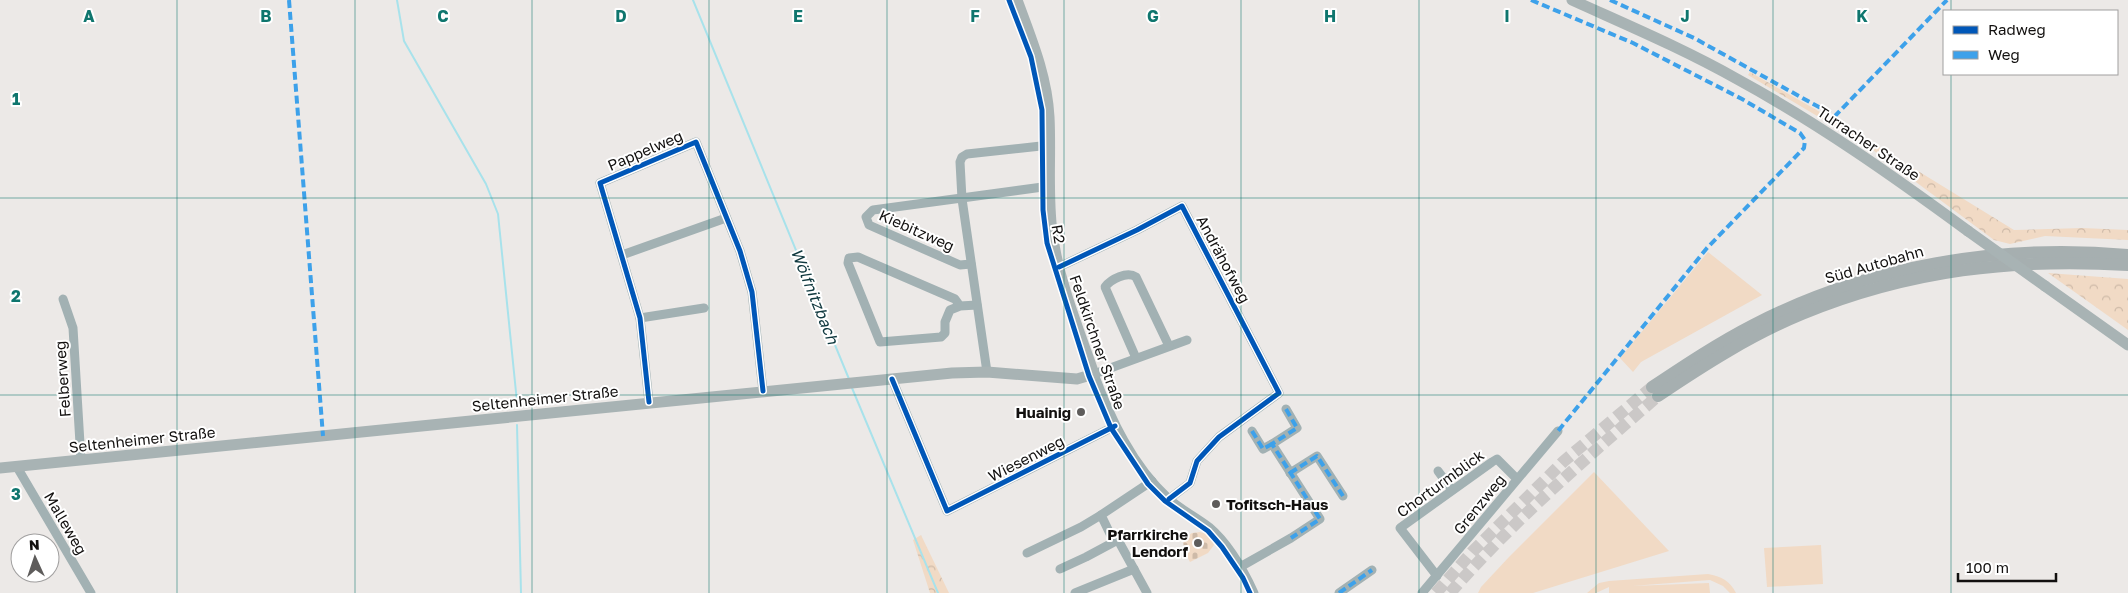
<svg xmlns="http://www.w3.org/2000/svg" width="2128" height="593" font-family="'Golos Text',sans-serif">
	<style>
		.grass { fill: #f1dac5 }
		.forest { fill: url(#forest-crowns) }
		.cemetery { fill: url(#cemetery-stones) }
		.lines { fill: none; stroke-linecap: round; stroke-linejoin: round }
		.stream { stroke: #a8e2eb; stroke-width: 2 }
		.highway-tunnel { stroke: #cbc8c7; stroke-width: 12; stroke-dasharray: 12 6; stroke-linecap: butt }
		.minor { stroke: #a2b1b3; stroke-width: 9 }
		.major { stroke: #a8b3b4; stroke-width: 11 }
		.highway { stroke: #a6afb0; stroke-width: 12 }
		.major-bridge { stroke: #a8b3b4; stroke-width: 11 }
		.quiet { stroke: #3da1ea; stroke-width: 4; stroke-dasharray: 8 4; stroke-linecap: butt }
		.cycleway-casing { stroke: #fff; stroke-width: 8 }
		.cycleway { stroke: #0057b8; stroke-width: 5 }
		.grid { fill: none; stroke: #0f766e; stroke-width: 1; stroke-opacity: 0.55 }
		.poi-dot { fill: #5e5c5b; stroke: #fff; stroke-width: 2 }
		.labels { text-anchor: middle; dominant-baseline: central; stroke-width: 4; stroke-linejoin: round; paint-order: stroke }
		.street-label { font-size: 15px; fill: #12100f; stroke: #fff }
		.poi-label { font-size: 15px; font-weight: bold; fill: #12100f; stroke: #fff; text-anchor: end }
		.water-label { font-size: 16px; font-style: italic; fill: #0f383e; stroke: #fff }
		.grid-label { font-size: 16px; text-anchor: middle; font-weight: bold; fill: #0f766e; stroke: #fff; stroke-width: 4; stroke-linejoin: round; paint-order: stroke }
	</style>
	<defs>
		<pattern id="forest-crowns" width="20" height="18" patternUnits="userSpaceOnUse" patternTransform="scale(1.25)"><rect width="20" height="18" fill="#f1dac5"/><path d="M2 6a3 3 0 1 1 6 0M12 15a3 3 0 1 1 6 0" fill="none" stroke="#cebaa8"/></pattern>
		<pattern id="cemetery-stones" width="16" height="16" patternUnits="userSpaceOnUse" patternTransform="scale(1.25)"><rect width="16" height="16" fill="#f1dac5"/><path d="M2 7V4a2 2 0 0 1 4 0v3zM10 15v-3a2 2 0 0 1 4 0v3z" fill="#cebaa8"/></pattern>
	</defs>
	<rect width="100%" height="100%" fill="#ece9e7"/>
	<g class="grass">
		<polygon points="1708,252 1762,295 1641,362 1633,372 1620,358"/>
		<polygon points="1594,472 1669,551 1533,593 1478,593 1481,587 1509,557"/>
		<polygon points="1821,545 1823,584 1767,587 1764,548"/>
		<path d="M 1708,574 C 1721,576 1730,581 1736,593 L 1730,593 L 1723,586 L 1710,580 L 1632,586 L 1709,583 L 1710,593 L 1609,593 L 1609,587 L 1596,593 L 1587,593 L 1599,583 L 1609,581 Z"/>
	</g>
	<g class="forest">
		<polygon points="1750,72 1848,128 2014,230 2082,228 2128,230 2128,240 2045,236 2010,244 1994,240 1866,145 1748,75"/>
		<polygon points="2048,273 2128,279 2128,330"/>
		<polygon points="921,535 949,593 930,593 913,540"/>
	</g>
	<polygon class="cemetery" points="1200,532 1210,535 1214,545 1208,553 1190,562 1184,551 1183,539 1192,533"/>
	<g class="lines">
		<g class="stream">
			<polyline points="397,0 404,41 486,184 498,214 517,402"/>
			<polyline points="693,0 849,379"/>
			<polyline points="852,388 938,593"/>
			<polyline points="517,425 521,593"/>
		</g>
		<g class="highway-tunnel">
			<polyline points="1436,593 1472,552 1564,461 1652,387"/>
			<path d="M 1450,593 C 1513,521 1586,458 1658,396"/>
		</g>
		<g class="minor">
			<polyline points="622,255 726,218"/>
			<polyline points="971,264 960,265 869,225 866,217 873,210 1050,186"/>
			<polyline points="1059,267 1137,230 1182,206 1279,393 1219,437 1197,461 1190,483 1169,499"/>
			<polyline points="63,299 73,328 81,460"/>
			<polyline points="960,306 950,310 945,322 945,333 941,337 880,342 848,263 849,258 858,257 955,299 960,306 977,305"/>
			<polyline points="640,318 704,308"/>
			<path d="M 1187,340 L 1094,374 C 1111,419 1132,465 1168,498 C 1180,509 1196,517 1209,527 C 1229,544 1243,569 1254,593"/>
			<path d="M 1136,358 L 1105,287 C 1111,279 1127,271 1136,277 L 1169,346"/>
			<polyline points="987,372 962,199 960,162 962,157 967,154 1050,145"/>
			<polyline points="892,379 947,511 1115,426"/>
			<polyline points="649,402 640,318 600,183 696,142 740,251 752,292 763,391"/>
			<polyline points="1252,431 1263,449 1272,444"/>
			<polyline points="17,467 91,593"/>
			<polyline points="1438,471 1452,490"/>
			<polyline points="1290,473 1317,456 1343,496"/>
			<polyline points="1112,536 1118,540 1147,593"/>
			<polyline points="1027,553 1081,527 1101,515"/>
			<polyline points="1240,567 1291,538 1320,519 1272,444 1297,428 1286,409"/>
			<polyline points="1060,569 1086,557 1114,542 1101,515 1152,481"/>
			<polyline points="1437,576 1400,528 1492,462 1497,459 1517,479"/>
			<polyline points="1075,593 1134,569"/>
			<polyline points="1339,593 1372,570"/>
			<polyline points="1422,593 1558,431"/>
		</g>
		<g class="major">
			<path d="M 1572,0 C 1627,25 1684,49 1737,79 C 1818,123 1893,176 1968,231"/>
			<polyline points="2045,286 2128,345"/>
			<path d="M 0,468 L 952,373 L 987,372 L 1077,379 L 1094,374 C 1078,328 1058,280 1052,232 C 1047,194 1051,155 1049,117 C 1047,76 1031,38 1017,0"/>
		</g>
		<g class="highway">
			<path d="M 1652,387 C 1685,365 1718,343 1753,325 C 1867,266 2000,243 2128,255"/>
			<path d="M 1658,396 C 1704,365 1751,335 1802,314 C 1909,270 2014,258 2128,265"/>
		</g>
		<polyline class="major-bridge" points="1968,231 2045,286"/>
		<g class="quiet">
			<polyline points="289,0 323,436"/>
			<polyline points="1531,0 1633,43 1742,99 1800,133 1805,140 1804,148 1707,248 1558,431"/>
			<polyline points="1610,0 1694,38 1835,116 1947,0"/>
			<polyline points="1286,409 1297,428 1272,444 1320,519 1291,538"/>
			<polyline points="1252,431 1263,449 1272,444"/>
			<polyline points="1290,473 1317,456 1343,496"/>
			<polyline points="1339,593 1372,570"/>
		</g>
		<g class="cycleway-casing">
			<g id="cycleway">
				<polyline points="1009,0 1031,57 1042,110 1043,210 1047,243 1089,376 1111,428 1148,484 1165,501 1208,531 1222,547 1243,578 1250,593"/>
				<polyline points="1059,267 1137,230 1182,206 1279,393 1219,437 1197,461 1190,483 1169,499"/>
				<polyline points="892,379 947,511 1115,426"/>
				<polyline points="649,402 640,318 600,183 696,142 740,251 752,292 763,391"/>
			</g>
		</g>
		<use href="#cycleway" class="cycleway"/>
	</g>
	<path class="grid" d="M 177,0 L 177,593M 355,0 L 355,593M 532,0 L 532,593M 709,0 L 709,593M 887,0 L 887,593M 1064,0 L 1064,593M 1241,0 L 1241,593M 1419,0 L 1419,593M 1596,0 L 1596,593M 1773,0 L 1773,593M 1951,0 L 1951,11M 1951,74 L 1951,593M 0,198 L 2128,198M 0,395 L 2128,395"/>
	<g class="poi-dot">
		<circle cx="1081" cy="412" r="5"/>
		<circle cx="1216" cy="504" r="5"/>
		<circle cx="1198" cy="543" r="5"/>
	</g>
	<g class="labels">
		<g class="street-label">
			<text transform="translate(1869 143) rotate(34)">Turracher Straße</text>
			<text transform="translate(645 150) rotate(-23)">Pappelweg</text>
			<text transform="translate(917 230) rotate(24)">Kiebitzweg</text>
			<text transform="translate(1059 234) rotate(81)">R2</text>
			<text transform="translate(1224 259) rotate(62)">Andrähofweg</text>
			<text transform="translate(1874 264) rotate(-16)">Süd Autobahn</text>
			<text transform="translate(1098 342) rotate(71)">Feldkirchner Straße</text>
			<text transform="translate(62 379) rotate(-94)">Felberweg</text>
			<text transform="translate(545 398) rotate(-6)">Seltenheimer Straße</text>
			<text transform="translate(142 439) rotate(-6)">Seltenheimer Straße</text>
			<text transform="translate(1026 458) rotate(-27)">Wiesenweg</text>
			<text transform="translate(1440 483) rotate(-36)">Chorturmblick</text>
			<text transform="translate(1479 504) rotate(-51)">Grenzweg</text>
			<text transform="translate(66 523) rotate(60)">Malleweg</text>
		</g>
		<g class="poi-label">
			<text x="1071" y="412">Huainig</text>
			<text x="1226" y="504" text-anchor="start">Tofitsch-Haus</text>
			<text x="1188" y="534">Pfarrkirche<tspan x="1188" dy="17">Lendorf</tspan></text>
		</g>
		<g class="water-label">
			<text transform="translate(815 296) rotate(68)">Wölfnitzbach</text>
		</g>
	</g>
	<g class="grid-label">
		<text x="89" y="22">A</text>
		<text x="266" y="22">B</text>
		<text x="443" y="22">C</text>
		<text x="621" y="22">D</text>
		<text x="798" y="22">E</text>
		<text x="975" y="22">F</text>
		<text x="1153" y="22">G</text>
		<text x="1330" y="22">H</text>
		<text x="1507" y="22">I</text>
		<text x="1685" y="22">J</text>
		<text x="1862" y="22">K</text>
		<text x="16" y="105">1</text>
		<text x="16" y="302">2</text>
		<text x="16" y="500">3</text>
	</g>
	<rect x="1943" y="10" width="175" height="65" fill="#ffffff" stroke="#a09f9f"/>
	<rect x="1953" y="26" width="25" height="8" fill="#0057b8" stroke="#a09f9f"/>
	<text x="1988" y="35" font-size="15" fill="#12100f">Radweg</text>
	<rect x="1953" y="51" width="25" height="8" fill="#3da1ea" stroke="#a09f9f"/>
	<text x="1988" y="60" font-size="15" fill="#12100f">Weg</text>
	<g transform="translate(35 558) rotate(357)"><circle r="24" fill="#ffffff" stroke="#a09f9f"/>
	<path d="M0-4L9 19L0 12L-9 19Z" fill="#5e5c5b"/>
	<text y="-8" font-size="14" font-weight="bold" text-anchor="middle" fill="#12100f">N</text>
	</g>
	<path d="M1958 573v8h98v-8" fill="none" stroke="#12100f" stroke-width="2.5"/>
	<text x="1966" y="573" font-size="15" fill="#12100f" stroke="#ffffff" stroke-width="4" paint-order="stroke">100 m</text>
</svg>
